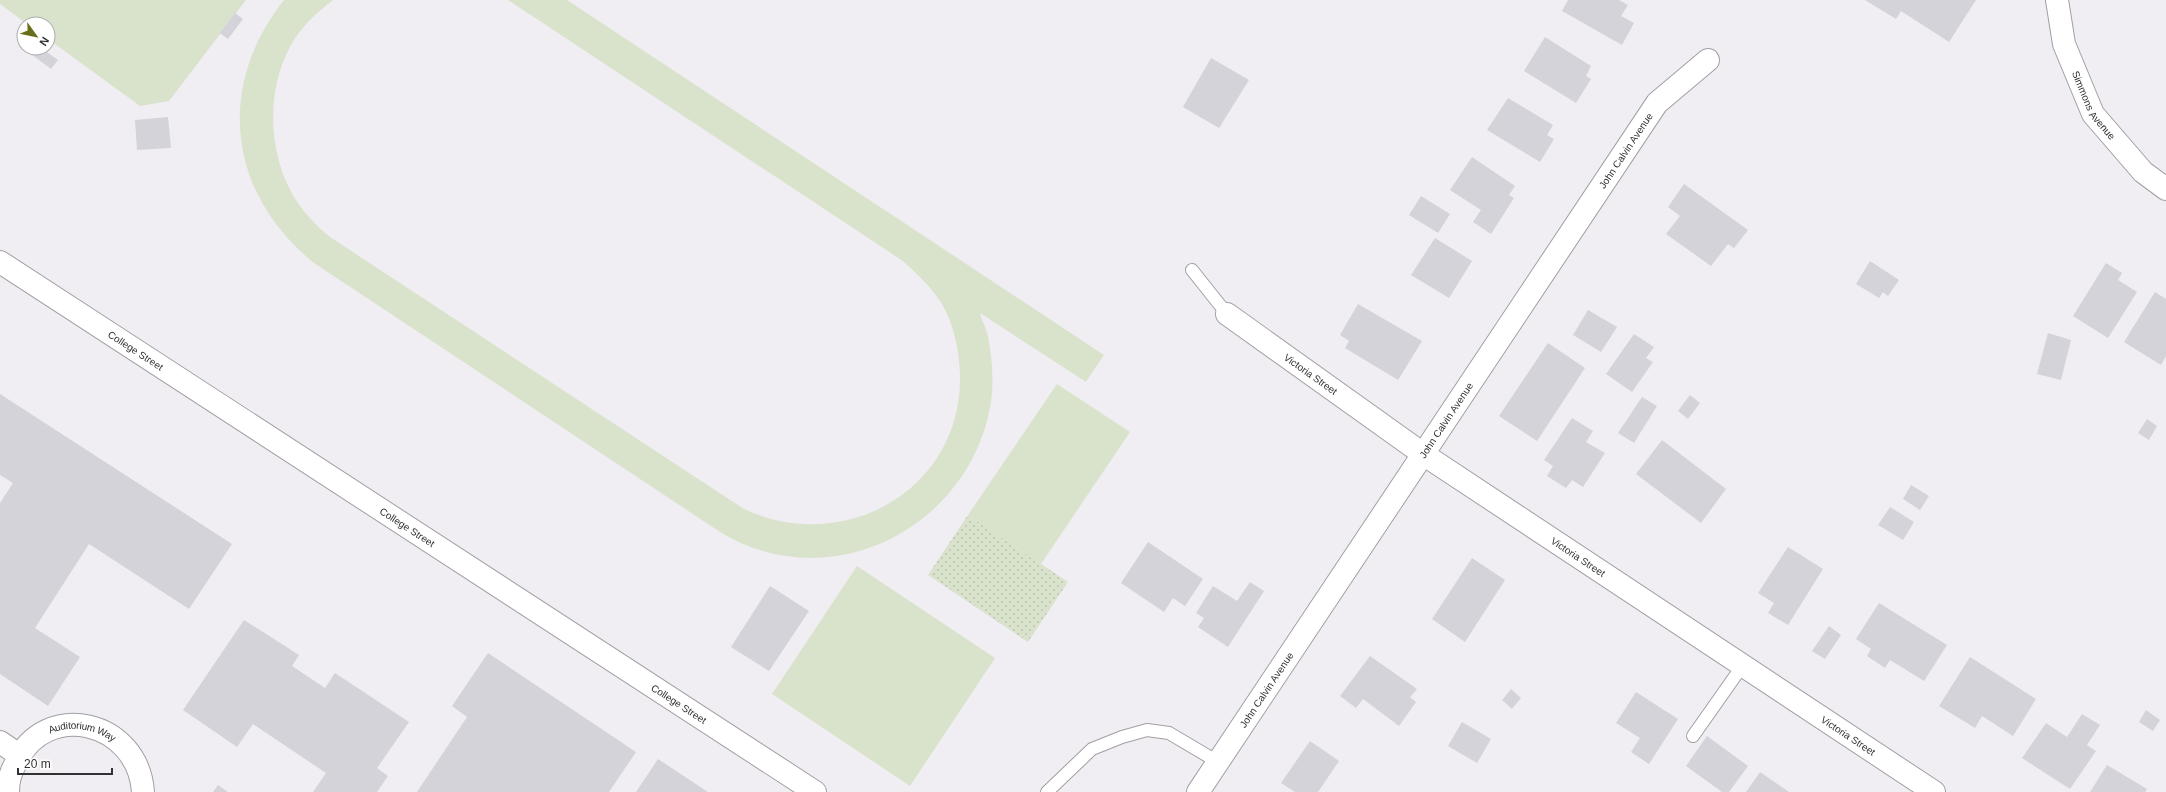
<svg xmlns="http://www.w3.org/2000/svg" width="2166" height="792" font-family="Helvetica,sans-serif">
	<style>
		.park { fill: url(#park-dots) }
		.pitch { fill: #d9e3cc }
		.building { fill: #d4d3d9 }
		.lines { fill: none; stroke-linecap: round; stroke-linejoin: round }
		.service-casing { stroke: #a29fa4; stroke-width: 14 }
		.minor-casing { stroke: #a29fa4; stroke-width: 24 }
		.service { stroke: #fff; stroke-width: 12 }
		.minor { stroke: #fff; stroke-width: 22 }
		.labels { text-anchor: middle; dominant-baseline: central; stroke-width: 3; stroke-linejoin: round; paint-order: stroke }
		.street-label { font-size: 10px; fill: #313032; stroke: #fff }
	</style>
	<defs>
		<pattern id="park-dots" width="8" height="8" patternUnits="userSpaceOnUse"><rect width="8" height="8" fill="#d9e3cc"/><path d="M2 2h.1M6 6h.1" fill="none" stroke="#bbc3b0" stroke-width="1.8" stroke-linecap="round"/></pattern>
	</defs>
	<rect width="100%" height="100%" fill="#f0eef3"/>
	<polygon class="park" points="968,515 1068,582 1028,642 928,575"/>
	<g class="pitch">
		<polygon points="0,0 246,0 169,101 140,106 48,39 48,24 27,24 0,4"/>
		<path d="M 284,0 L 333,0 C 316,13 300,28 290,47 C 262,98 269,175 310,218 C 316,225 323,231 330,237 L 744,509 C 845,556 963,489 960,374 C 959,350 954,325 942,304 C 931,287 918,275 903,261 L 508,0 L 567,0 L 1104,355 L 1086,382 L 980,313 C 982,321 986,328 988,336 C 992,357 994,381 991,402 C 971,529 827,601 717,530 L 314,263 C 228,194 215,87 284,0 Z"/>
		<polygon points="1057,384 1130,432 1041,564 968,515"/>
		<polygon points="857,566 995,658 910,786 772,694"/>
	</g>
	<g class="building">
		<polygon points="1568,0 1619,0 1628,5 1621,16 1634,23 1622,45 1562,11"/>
		<polygon points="1865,0 1976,0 1949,42 1901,11 1896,19"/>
		<polygon points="235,13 243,19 228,39 220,33"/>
		<polygon points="1545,37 1591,66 1586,76 1591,79 1576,103 1524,71"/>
		<polygon points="30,48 41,48 58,60 51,69 27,51"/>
		<polygon points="1211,58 1249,80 1219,128 1183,107"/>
		<polygon points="1508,98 1553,125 1547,135 1554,139 1540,162 1487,130"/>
		<polygon points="168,117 171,148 137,150 135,120"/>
		<polygon points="1472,157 1515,186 1509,195 1514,198 1491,234 1473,222 1481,210 1450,190"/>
		<polygon points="1684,184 1748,230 1734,248 1728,244 1711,266 1666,234 1680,216 1668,207"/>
		<polygon points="1421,196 1450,214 1438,233 1409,215"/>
		<polygon points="1435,238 1472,261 1449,298 1411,275"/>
		<polygon points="1870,261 1899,280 1888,296 1883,292 1879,298 1856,284"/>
		<polygon points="2106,263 2122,273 2118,280 2137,292 2108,338 2073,316"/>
		<polygon points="2155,292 2166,299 2166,356 2161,365 2124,342"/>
		<polygon points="1358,304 1422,341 1398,380 1345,348 1349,341 1340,335"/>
		<polygon points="1588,310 1617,327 1601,352 1573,335"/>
		<polygon points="2048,333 2071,340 2061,380 2037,374"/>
		<polygon points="1634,334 1654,347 1646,358 1653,362 1632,392 1606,374"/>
		<polygon points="1548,343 1585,368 1537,441 1499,416"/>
		<polygon points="0,394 232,544 189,609 89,544 35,628 80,657 48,706 0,674 0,503 13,483 0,475"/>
		<polygon points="1690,395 1700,403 1688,419 1678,411"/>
		<polygon points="1642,397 1657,406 1634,443 1618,433"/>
		<polygon points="1572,418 1593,431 1586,442 1605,453 1583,487 1572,480 1566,488 1547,476 1553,466 1544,460"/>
		<polygon points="2147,419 2157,426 2149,440 2138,433"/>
		<polygon points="1662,440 1726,489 1701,523 1636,474"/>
		<polygon points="1911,485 1929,496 1920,510 1903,499"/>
		<polygon points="1890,507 1914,522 1903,540 1878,525"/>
		<polygon points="1148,542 1203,579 1185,606 1173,598 1164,612 1121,583"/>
		<polygon points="1788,547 1823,569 1788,625 1768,613 1774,603 1758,593"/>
		<polygon points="1472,558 1505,580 1465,642 1432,619"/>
		<polygon points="1250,582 1264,591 1228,647 1198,627 1204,618 1196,613 1213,586 1237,601"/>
		<polygon points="770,586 809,611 769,671 731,647"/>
		<polygon points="1879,603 1947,645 1924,681 1890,660 1885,668 1867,656 1871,649 1856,639"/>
		<polygon points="244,620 299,655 292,666 325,688 335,673 409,722 377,768 388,776 377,792 313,792 326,773 253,724 237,747 183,710"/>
		<polygon points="1829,626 1841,635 1825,659 1812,651"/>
		<polygon points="488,653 636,752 609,792 417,792 467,717 452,706"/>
		<polygon points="1370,656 1417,689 1410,697 1416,702 1399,726 1363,699 1356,708 1340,696"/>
		<polygon points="1970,657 2036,699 2013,736 1982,716 1975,728 1939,706"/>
		<polygon points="1511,689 1521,698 1512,709 1502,700"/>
		<polygon points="1636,692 1678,719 1649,764 1631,752 1640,738 1616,723"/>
		<polygon points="2146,710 2160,720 2153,731 2139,722"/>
		<polygon points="2082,714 2100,725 2087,745 2096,751 2070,789 2022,758 2046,723 2067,737"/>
		<polygon points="1462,722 1491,739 1477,763 1448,746"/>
		<polygon points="1707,736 1748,766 1729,792 1722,792 1686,766"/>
		<polygon points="1310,741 1339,761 1318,792 1295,792 1281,783"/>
		<polygon points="658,759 708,792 636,792"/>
		<polygon points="2107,765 2147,789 2145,792 2090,792"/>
		<polygon points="1760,772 1789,792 1746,792"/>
		<polygon points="218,785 228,792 213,792"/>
	</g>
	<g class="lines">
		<g class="service-casing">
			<g id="service">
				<polyline points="1192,270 1227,314"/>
				<polyline points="1693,736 1743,665"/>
				<polyline points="1047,792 1092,749 1122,737 1147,730 1169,733 1218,762"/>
			</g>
		</g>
		<g class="minor-casing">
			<g id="minor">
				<path id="s1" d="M 2057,0 L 2064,44 L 2093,114 L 2143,172 L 2166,189"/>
				<path id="s2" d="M 0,262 L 815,792"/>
				<path id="s3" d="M 1227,314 L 1423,454 L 1934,792"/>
				<polyline points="0,742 19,755"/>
				<path id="s4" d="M 8,792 C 8,782 11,771 16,763 C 45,699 138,720 143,792"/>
				<path id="s5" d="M 1198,792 L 1657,103 L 1708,60"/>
			</g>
		</g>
		<use href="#service" class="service"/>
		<use href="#minor" class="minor"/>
	</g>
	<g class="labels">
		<g class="street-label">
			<text stroke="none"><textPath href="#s1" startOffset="113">Simmons Avenue</textPath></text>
			<text stroke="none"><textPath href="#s5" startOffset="771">John Calvin Avenue</textPath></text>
			<text stroke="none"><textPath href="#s2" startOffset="162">College Street</textPath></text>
			<text stroke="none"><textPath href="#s3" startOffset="103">Victoria Street</textPath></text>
			<text stroke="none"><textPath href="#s5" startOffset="447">John Calvin Avenue</textPath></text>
			<text stroke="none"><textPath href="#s2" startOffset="486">College Street</textPath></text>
			<text stroke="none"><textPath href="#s3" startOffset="427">Victoria Street</textPath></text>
			<text stroke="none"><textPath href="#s5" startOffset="123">John Calvin Avenue</textPath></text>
			<text stroke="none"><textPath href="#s2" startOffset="810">College Street</textPath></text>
			<text stroke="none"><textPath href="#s3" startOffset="751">Victoria Street</textPath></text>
			<text stroke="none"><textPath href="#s4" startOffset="113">Auditorium Way</textPath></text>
		</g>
	</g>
	<g transform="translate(36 36) rotate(123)"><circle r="19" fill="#ffffff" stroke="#adacad"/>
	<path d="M0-3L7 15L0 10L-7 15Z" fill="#677019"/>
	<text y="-6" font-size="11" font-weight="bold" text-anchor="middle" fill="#313032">N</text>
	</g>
	<path d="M18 768v6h94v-6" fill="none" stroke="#313032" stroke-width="2"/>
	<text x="24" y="768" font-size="12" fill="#313032" stroke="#ffffff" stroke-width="3" paint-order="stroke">20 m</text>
</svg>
